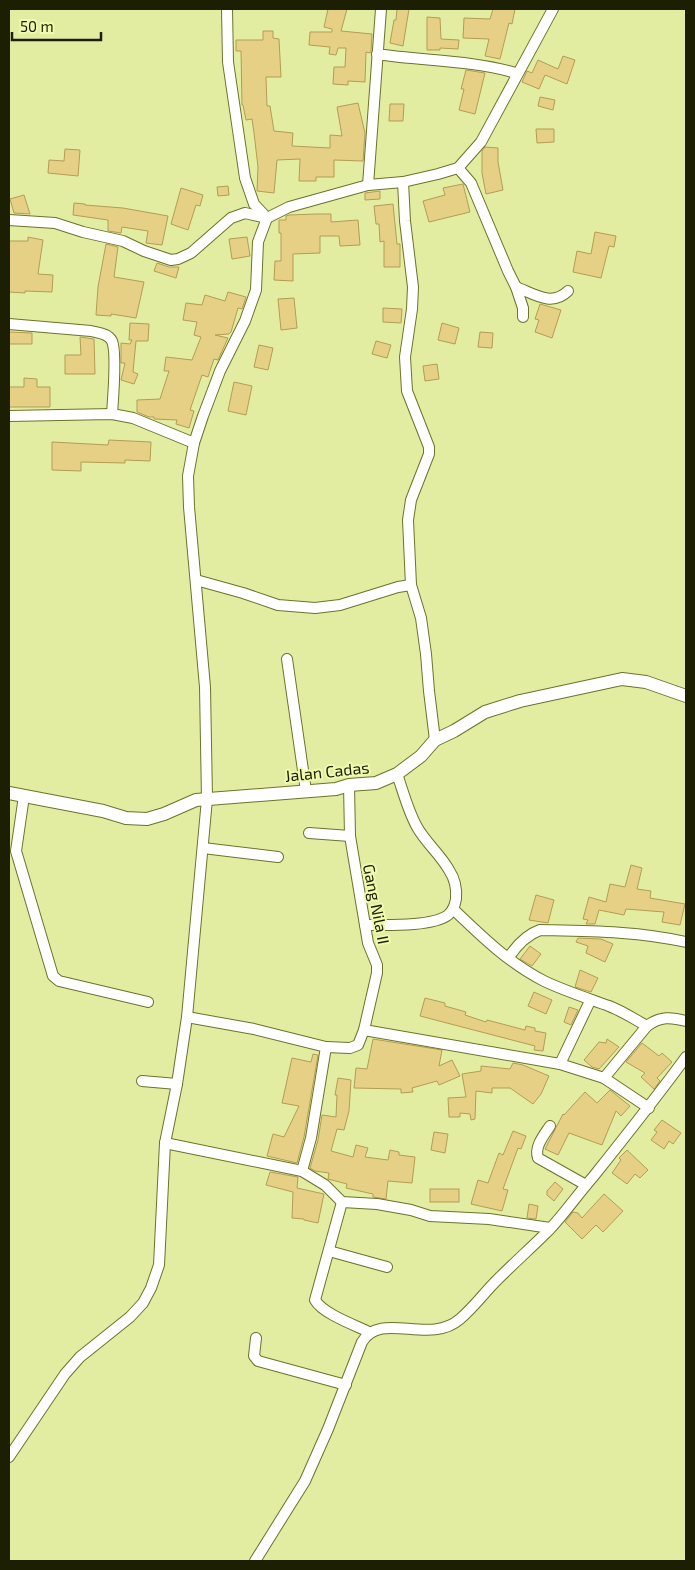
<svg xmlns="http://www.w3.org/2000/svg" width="695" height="1570" font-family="'Exo 2',sans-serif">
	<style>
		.building { fill: #e5d086; stroke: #b29d54 }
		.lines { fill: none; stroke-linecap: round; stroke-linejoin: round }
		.minor-casing { stroke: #6c732a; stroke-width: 12 }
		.tertiary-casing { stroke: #6c732a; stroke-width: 14 }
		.minor { stroke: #fff; stroke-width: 10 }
		.tertiary { stroke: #fff; stroke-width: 12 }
		.labels { text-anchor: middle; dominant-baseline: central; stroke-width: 4; stroke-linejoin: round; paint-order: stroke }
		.street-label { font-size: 16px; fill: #1c1f02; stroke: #f0faae }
	</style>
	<rect width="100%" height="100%" fill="#e3eda2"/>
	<g class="building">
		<polygon points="328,9 347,9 341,31 372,34 371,51 370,53 366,52 365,82 348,81 348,85 333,84 334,67 345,67 346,48 338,48 336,55 329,54 330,47 309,45 310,32 332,32 332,29 324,27"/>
		<polygon points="397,9 409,9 403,46 390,43 394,20 396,20"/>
		<polygon points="493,9 515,9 512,24 509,23 500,59 485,56 489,39 463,38 464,18 490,19"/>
		<polygon points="427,17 440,18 441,39 459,40 458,49 440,48 440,50 427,50"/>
		<polygon points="263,31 273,31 273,38 279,39 281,77 266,77 267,106 270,106 274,131 293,133 292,146 330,148 330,135 342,136 337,107 358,103 365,133 363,161 334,160 334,177 316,177 316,181 299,181 300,159 277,160 274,193 257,191 258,167 254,133 252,119 246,120 243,105 242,105 241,51 236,51 236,40 263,40"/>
		<polygon points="563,56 575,60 567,84 545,75 539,89 522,82 527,71 532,73 538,60 558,69"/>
		<polygon points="466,70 485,73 475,114 459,110 464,89 461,89"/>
		<polygon points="540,97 555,100 553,110 538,106"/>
		<polygon points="390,104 404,104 403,121 389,121"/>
		<polygon points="536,129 554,129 554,142 537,143"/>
		<polygon points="485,147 498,148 498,162 503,190 486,194 482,173 482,151"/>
		<polygon points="65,149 80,150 78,176 48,173 49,160 64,161"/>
		<polygon points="463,184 470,212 429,222 423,201 445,195 443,188"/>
		<polygon points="228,186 229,195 218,196 217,187"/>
		<polygon points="181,188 203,195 200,206 196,205 188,230 171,224"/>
		<polygon points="380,191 380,199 365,200 365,193"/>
		<polygon points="24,195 30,214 14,213 10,199"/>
		<polygon points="74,203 85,204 85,205 123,208 168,216 162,245 146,243 148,231 122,227 121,233 108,231 108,220 73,215"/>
		<polygon points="393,204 397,244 400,244 400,267 384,267 384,241 380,242 379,224 376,224 374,206"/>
		<polygon points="316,214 331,214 331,222 358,220 360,245 340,246 339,236 320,236 320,253 293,254 293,281 274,280 275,261 281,261 281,233 279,233 279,220 286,220 286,216 289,215"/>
		<polygon points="595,232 616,236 614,247 609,246 601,278 573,272 577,251 591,254"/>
		<polygon points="28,237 43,240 38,274 53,275 52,292 25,291 25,293 9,292 9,241 28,241"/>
		<polygon points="247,237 250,256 232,259 229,239"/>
		<polygon points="106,244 118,247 114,277 144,282 136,318 111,314 111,316 96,315 98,287"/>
		<polygon points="157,263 169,267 179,267 176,278 154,271"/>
		<polygon points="228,292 246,297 242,309 238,308 231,332 229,334 215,335 228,338 218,360 214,359 208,377 202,375 190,410 194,411 189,428 176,424 177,420 154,419 154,417 149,417 137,412 137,400 160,399 169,371 164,371 166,357 192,360 201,337 194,335 197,322 183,320 186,303 202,305 205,295 225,301"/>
		<polygon points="294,298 297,328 281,330 278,299"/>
		<polygon points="540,304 561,310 552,338 535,332 539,320 535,319"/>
		<polygon points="383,308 402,309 401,323 383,322"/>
		<polygon points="130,323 149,324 148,341 136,341 133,372 138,374 134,384 121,380 125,363 121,363 121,343 130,344 132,340 129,340"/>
		<polygon points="442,323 459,328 455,344 438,340"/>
		<polygon points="9,332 32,333 32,344 9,344"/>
		<polygon points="480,332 493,333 492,348 478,347"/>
		<polygon points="80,337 94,339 95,374 65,374 65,355 81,355"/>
		<polygon points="376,341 391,345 387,358 372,354"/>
		<polygon points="259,345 273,348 268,370 254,367"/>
		<polygon points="437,364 439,379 425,381 423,366"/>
		<polygon points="24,378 37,379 37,387 50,387 50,407 9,407 9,387 24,387"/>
		<polygon points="234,382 252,386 246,415 228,411"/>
		<polygon points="109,440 151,442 150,461 125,460 125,463 81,462 81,471 52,470 52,442 108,445"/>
		<polygon points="631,865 642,868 637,889 651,891 650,898 685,904 680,925 662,922 664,912 626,909 624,915 599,910 595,924 586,924 588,920 583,919 589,897 606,902 610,884 625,887"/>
		<polygon points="536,895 554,900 548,923 529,920"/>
		<polygon points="578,938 601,939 613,944 605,962 586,953 588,946 576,942"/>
		<polygon points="530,946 541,954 532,966 520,959"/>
		<polygon points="580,970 598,978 591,992 575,987"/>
		<polygon points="534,992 552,1000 546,1014 528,1006"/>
		<polygon points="425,998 445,1003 445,1006 466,1012 465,1015 486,1022 487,1020 525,1030 526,1026 535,1028 535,1031 546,1033 543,1051 534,1050 535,1046 420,1016"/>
		<polygon points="569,1007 578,1010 571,1025 564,1022"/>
		<polygon points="373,1039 442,1050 439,1066 452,1060 460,1076 439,1085 437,1081 412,1088 413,1092 401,1093 401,1089 354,1088 356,1068 367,1069"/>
		<polygon points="607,1039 619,1047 599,1069 592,1067 584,1060 599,1042 606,1043"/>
		<polygon points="642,1043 659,1056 662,1053 672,1062 657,1078 660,1081 654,1089 641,1077 645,1073 626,1062"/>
		<polygon points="313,1054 318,1055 304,1137 297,1163 267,1156 273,1134 284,1137 299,1106 282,1103 292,1058 311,1062"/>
		<polygon points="513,1063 523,1065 549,1076 541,1094 533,1104 510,1088 492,1088 492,1093 476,1091 475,1119 471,1120 470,1114 460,1113 460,1117 449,1117 448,1098 466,1097 462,1074 481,1071 481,1066 510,1069"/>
		<polygon points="338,1078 351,1080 349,1111 344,1130 337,1129 331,1151 353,1157 356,1145 368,1148 365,1157 388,1160 390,1150 399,1152 399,1155 415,1157 412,1183 388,1181 386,1199 373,1197 373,1194 346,1188 347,1184 328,1179 329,1173 315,1171 310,1168 318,1140 322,1115 336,1117 337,1095 335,1095"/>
		<polygon points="610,1090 630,1106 621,1116 616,1111 602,1145 569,1133 558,1155 545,1149 563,1114 564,1115 585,1092 597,1103"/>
		<polygon points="662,1120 681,1133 673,1144 669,1141 664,1149 651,1140 657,1132 654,1130"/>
		<polygon points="513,1131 526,1136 521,1149 518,1148 503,1189 508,1190 502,1211 471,1204 478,1180 488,1183 499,1153 503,1155"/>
		<polygon points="434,1132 448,1134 445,1153 431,1150"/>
		<polygon points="627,1150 648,1170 640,1178 635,1174 627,1184 612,1173 621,1160 619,1158"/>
		<polygon points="270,1172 298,1177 297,1188 324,1194 318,1223 304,1220 304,1219 292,1218 293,1192 266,1185"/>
		<polygon points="555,1182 563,1189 554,1201 547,1195 547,1191"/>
		<rect x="430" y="1189" width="29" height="13"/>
		<polygon points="604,1194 623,1211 603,1232 596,1225 582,1239 565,1222 573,1212 578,1213 582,1218"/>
		<polygon points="529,1204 538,1206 536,1219 527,1218"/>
	</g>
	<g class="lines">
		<g class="minor-casing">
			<g id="minor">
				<path d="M 377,54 C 423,61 471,60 516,73"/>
				<polyline points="458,168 471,183 508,271 516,287 523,308 523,317"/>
				<polyline points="403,182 405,221 413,287 412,309 405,357 407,391 429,447 429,454 411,500 408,520 411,585 421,618 426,654 429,691 435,740"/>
				<polyline points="368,185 381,9"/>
				<polyline points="9,220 55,223 83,232 123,241 144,251 171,260 178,259 191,253 231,218 245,213 267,218 289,207 368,185 403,182 438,174 458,168 481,142 553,9"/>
				<path d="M 516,287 C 534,294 552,307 568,291"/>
				<path d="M 9,324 L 91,331 C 98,333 108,333 112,341 C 117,352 113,400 112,414"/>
				<polyline points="9,416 112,414 133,418 194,443"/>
				<polyline points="196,580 243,593 278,605 315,608 340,605 398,587 411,585"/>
				<polyline points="287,659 306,791"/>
				<polyline points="24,796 16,851 53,976 59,981 148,1002"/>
				<polyline points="309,833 350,836"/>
				<polyline points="203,848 278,857"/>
				<path d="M 453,909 C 481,936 510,964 544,981 C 565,991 587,998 609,1006 C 622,1011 634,1019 647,1026"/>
				<path d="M 365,925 C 386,925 432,927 448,915 C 453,911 455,905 456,899 C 457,888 455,879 449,870 C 440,854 426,843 417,827 C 408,811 403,791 397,774"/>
				<path d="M 509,957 C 517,945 526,935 540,930 C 589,931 638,931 686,942"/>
				<polyline points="187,1017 254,1029 326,1047"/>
				<path d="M 364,1030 L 560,1064 L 604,1078 L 647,1026 C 660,1016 671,1017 686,1021"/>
				<polyline points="560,1064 590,1001"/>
				<polyline points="604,1078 649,1108"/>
				<polyline points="142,1081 177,1084"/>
				<path d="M 550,1126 C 544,1135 534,1147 538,1158 L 586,1185"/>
				<polyline points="165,1143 302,1171 325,1185 342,1202 377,1204 411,1210 430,1216 489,1219 550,1228"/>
				<polyline points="302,1171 311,1138 326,1047 350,1048 358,1045 364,1030 377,973 377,965 368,943 350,836 349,785"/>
				<path d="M 342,1202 L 315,1300 C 323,1314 355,1325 369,1332"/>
				<polyline points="329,1251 387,1267"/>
				<polyline points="256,1338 254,1356 258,1361 346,1385"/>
				<polyline points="9,1457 65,1374 80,1357 130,1317 143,1303 151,1288 159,1265 165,1143 177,1084 187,1017 207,799 205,687 189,507 188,476 194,443 203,416 220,371 245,321 256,290 258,242 267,218 254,204 245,178 228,62 227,9"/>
				<path d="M 255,1561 L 305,1481 L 328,1429 L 362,1342 C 381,1310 429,1346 460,1319 C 474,1307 484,1293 497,1280 C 514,1263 532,1247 549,1230 C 565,1213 578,1194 593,1177 C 625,1137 656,1098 686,1057"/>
			</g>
		</g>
		<g class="tertiary-casing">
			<polyline id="tertiary" points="9,793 103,811 126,818 147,819 164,814 196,800 336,789 349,785 376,783 397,774 421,756 435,740 454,731 485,712 520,701 622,679 646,682 686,696"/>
		</g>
		<use href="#minor" class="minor"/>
		<use href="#tertiary" class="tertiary"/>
	</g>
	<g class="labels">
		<g class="street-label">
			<text transform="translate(327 771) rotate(-6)">Jalan Cadas</text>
			<text transform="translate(377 904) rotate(79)">Gang Nila II</text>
		</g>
	</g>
	<rect width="695" height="1570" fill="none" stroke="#1c1f02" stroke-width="20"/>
	<path d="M12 32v8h89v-8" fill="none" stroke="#1c1f02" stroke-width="2.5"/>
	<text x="20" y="32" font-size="15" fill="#1c1f02" stroke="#f0faae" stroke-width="4" paint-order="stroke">50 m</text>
</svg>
